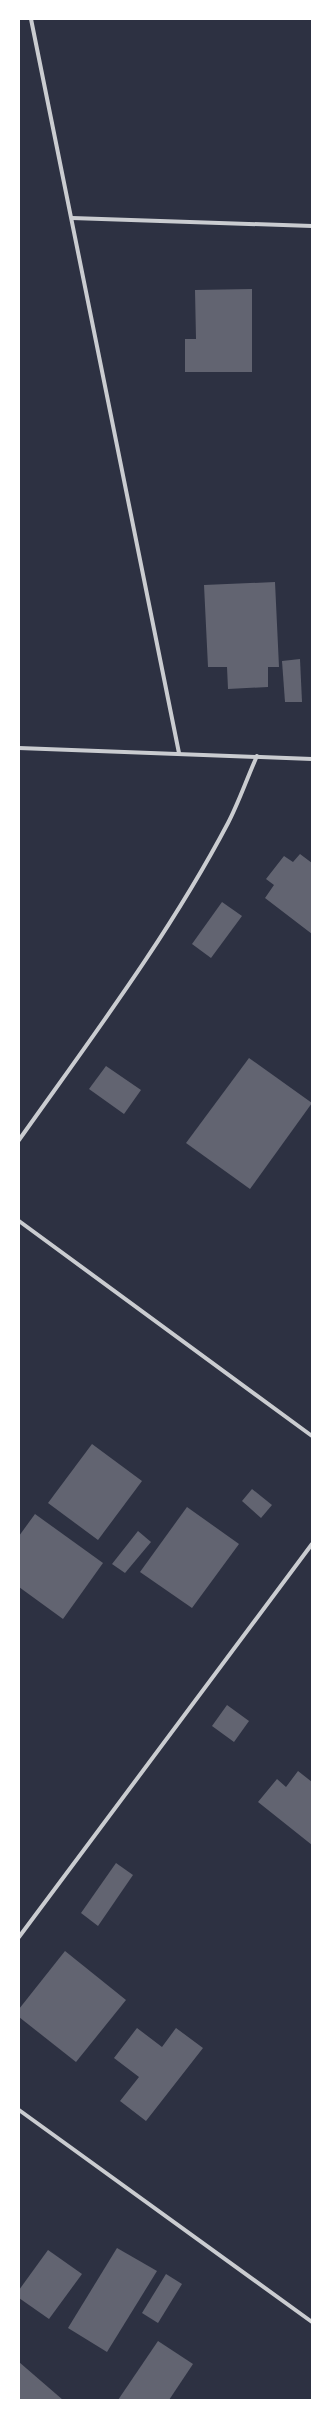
<svg xmlns="http://www.w3.org/2000/svg" width="331" height="2419" font-family="Rubik,sans-serif">
	<style>
		.building { fill: #626471 }
		.lines { fill: none; stroke-linecap: round; stroke-linejoin: round }
		.minor { stroke: #caccd0; stroke-width: 4 }
	</style>
	<rect width="100%" height="100%" fill="#2d3142"/>
	<g class="building">
		<polygon points="252,289 252,372 185,372 185,339 196,339 195,290"/>
		<polygon points="275,582 279,667 268,667 268,687 228,689 227,667 208,667 204,585"/>
		<polygon points="300,659 302,702 285,702 282,661"/>
		<polygon points="300,854 312,863 312,934 265,898 274,885 266,879 284,856 293,862"/>
		<polygon points="222,902 242,916 211,958 192,944"/>
		<polygon points="249,1058 312,1103 250,1189 186,1143"/>
		<polygon points="106,1066 141,1090 124,1114 89,1089"/>
		<polygon points="92,1444 142,1481 98,1540 48,1503"/>
		<polygon points="252,1489 272,1505 261,1518 242,1501"/>
		<polygon points="187,1507 239,1544 192,1608 140,1572"/>
		<polygon points="35,1514 103,1563 63,1619 19,1587 19,1536"/>
		<polygon points="138,1531 151,1542 125,1573 112,1564"/>
		<polygon points="227,1705 249,1721 234,1742 212,1726"/>
		<polygon points="298,1771 312,1782 312,1845 258,1802 277,1779 286,1787"/>
		<polygon points="116,1863 133,1875 98,1926 81,1913"/>
		<polygon points="65,1951 126,2000 76,2062 19,2017 19,2009"/>
		<polygon points="137,2028 162,2047 176,2028 203,2048 146,2121 120,2101 139,2077 114,2058"/>
		<polygon points="117,2248 157,2271 107,2352 68,2328"/>
		<polygon points="48,2250 82,2274 49,2319 19,2298 19,2290"/>
		<polygon points="166,2274 182,2284 158,2323 142,2313"/>
		<polygon points="158,2341 193,2364 169,2400 118,2400"/>
		<polygon points="19,2362 63,2400 19,2400"/>
	</g>
	<g class="lines">
		<g class="minor">
			<polyline points="31,19 179,753"/>
			<polyline points="72,218 312,226"/>
			<polyline points="19,748 312,759"/>
			<path d="M 19,1140 C 92,1037 169,935 228,823 C 239,802 247,778 257,756"/>
			<polyline points="19,1221 312,1436"/>
			<polyline points="19,1937 312,1544"/>
			<polyline points="19,2110 312,2322"/>
		</g>
	</g>
	<rect width="331" height="2419" fill="none" stroke="#ffffff" stroke-width="40"/>
</svg>
